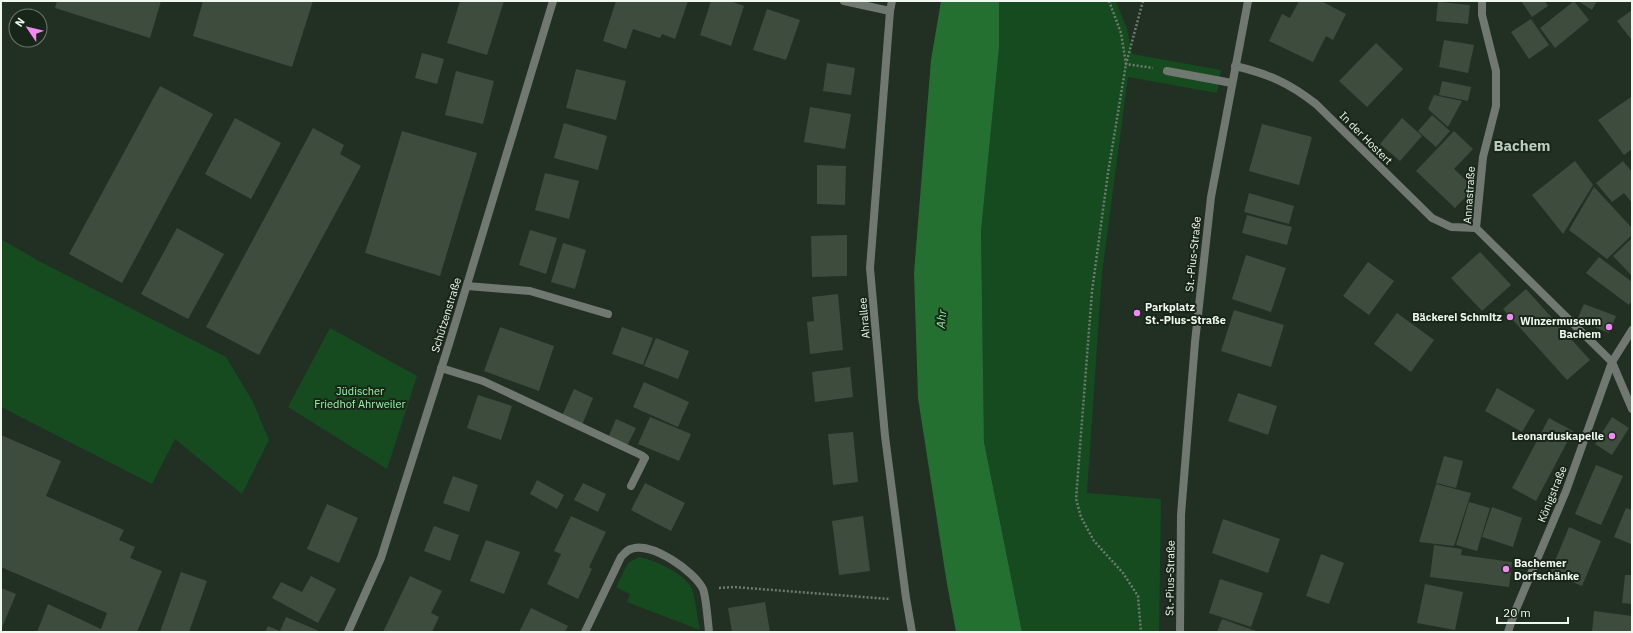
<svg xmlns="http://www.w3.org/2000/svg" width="1633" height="633" font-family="'IBM Plex Sans',sans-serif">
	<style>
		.green { fill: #164b1f }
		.water { fill: #237031 }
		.building { fill: #3e4c3e }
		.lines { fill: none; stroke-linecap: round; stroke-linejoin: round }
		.path { stroke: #6f7a70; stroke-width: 2.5; stroke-dasharray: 2 2; stroke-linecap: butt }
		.lane { stroke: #717871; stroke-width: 8 }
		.street { stroke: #717871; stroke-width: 8 }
		.poi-dot { fill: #f28af3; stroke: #182519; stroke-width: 1.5 }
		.labels { text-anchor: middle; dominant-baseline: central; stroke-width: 4; stroke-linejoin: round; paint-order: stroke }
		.street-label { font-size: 11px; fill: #eff7ef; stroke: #182519 }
		.poi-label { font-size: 11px; font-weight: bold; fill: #eff7ef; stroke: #182519; text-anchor: end }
		.park-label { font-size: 11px; fill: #97faa1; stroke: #182519 }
		.water-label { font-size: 12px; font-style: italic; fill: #90f39b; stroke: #182519 }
		.district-label { font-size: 15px; font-weight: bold; fill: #bccdbd; stroke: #182519 }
	</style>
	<rect width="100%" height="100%" fill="#222f23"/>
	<g class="green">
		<polygon points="999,1 1116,1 1127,29 1132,54 1221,70 1217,93 1128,77 1102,273 1087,493 1161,499 1159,632 1022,632 984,442 981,231 999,48"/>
		<polygon points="1,239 37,260 226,357 253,402 269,440 242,494 175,439 152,484 1,407"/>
		<polygon points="330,328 417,376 387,469 288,407"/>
		<path d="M 639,557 C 654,560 686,574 692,589 C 696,602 697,617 700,630 L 627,602 L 630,594 L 616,587 L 628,563 Z"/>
	</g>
	<polygon class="water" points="941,1 999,1 999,48 981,231 984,442 1022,632 956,632 947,584 918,398 914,273 931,60"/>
	<g class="building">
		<polygon points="57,1 161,1 150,38 55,8"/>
		<polygon points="203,1 313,1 292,67 193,36"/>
		<polygon points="460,1 504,1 487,55 447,43"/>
		<polygon points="616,1 688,1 675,39 662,34 660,38 633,29 626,49 603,41"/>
		<polygon points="711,1 730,1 744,6 731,46 700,35"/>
		<polygon points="1299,1 1321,1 1346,14 1333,40 1326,36 1313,62 1269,41 1282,14 1290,18"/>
		<polygon points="1521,1 1545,1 1548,6 1532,17"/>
		<polygon points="1574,1 1589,20 1555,48 1540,28"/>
		<polygon points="1578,1 1597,1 1592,10"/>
		<polygon points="1438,2 1470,5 1468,24 1436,21"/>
		<polygon points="767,9 800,20 786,60 753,50"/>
		<polygon points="1632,10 1632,37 1630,38 1617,21"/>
		<polygon points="1531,19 1549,45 1529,59 1511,32"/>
		<polygon points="1444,40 1474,45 1468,73 1439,67"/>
		<polygon points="1376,43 1403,69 1367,107 1339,81"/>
		<polygon points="422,53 444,59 437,84 415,78"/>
		<polygon points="827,63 855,68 851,95 823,91"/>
		<polygon points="576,69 626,81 616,120 566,108"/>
		<polygon points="456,71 494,81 483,124 445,115"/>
		<polygon points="1442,81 1471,87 1468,101 1439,95"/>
		<polygon points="160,86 213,114 122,283 69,254"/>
		<polygon points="1434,95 1462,101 1448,127 1428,109"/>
		<polygon points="1631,97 1632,149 1624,155 1598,120"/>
		<polygon points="810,107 851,114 845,149 804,142"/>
		<polygon points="1432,115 1450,131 1436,147 1418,131"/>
		<polygon points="235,118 281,143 251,199 205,174"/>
		<polygon points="1402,118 1422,136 1400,161 1380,144"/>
		<polygon points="564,123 607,136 598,170 554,158"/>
		<polygon points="1262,124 1312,137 1299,185 1249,171"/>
		<polygon points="313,128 344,145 340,154 361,166 259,355 206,327"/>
		<polygon points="402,131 477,153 440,276 365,253"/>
		<polygon points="1454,131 1473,149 1454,169 1474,188 1455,208 1416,171"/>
		<polygon points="1575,161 1593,185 1563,234 1532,195"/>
		<polygon points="1623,161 1632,172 1632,203 1624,193 1612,202 1596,183"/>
		<polygon points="817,165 846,166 845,205 817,204"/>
		<polygon points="545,173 579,181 569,219 535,210"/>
		<polygon points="1594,187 1632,228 1632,235 1607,259 1569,230"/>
		<polygon points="1249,193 1294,206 1289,224 1244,212"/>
		<polygon points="1247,215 1292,227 1287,245 1242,233"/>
		<polygon points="177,228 224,254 188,319 141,294"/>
		<polygon points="530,230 557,238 546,274 519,265"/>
		<polygon points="847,235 847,276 812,277 811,236"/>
		<polygon points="1632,238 1632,276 1613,256"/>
		<polygon points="563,243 586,250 575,289 551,282"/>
		<polygon points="1480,252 1511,285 1482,311 1451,278"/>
		<polygon points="1246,255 1286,268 1271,312 1232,299"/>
		<polygon points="1599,257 1632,282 1632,300 1629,305 1586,273"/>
		<polygon points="1368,262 1394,281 1369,315 1343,296"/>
		<polygon points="1526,289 1590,360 1567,380 1503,309"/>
		<polygon points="838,294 843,350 810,354 807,322 814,321 812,297"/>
		<polygon points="1584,304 1616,316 1609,333 1577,320"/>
		<polygon points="1234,310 1284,325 1271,367 1221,351"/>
		<polygon points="1397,313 1434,340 1411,372 1374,344"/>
		<polygon points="500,327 554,346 539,391 484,371"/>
		<polygon points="622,327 653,338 643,365 612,354"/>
		<polygon points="656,338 689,351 678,379 644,366"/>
		<polygon points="850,367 853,397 815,402 812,372"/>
		<polygon points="644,382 689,402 678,427 633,407"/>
		<polygon points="1497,388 1535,410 1522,432 1485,411"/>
		<polygon points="574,389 593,398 582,425 562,416"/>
		<polygon points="1238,393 1277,406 1268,435 1228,421"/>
		<polygon points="478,395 512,406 501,440 467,428"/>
		<polygon points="650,417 691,434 679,461 638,444"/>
		<polygon points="1612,417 1629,428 1612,455 1595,444"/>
		<polygon points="1549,418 1573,431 1536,501 1512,488"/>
		<polygon points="616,419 636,428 627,446 608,438"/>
		<polygon points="853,432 858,482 833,485 828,434"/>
		<polygon points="1,435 61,461 46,496 124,530 119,540 135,547 130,558 162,571 137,632 37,632 48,604 101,629 107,613 1,567"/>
		<polygon points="1444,456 1463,461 1456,488 1436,483"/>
		<polygon points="1596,465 1623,476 1601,525 1575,514"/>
		<polygon points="453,476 478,485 469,512 443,503"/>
		<polygon points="537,480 564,495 557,509 530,494"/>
		<polygon points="583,483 606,494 598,512 574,500"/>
		<polygon points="645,483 685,503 671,531 631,510"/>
		<polygon points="1436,484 1471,493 1454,546 1419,542"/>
		<polygon points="1469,502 1490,508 1477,551 1456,545"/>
		<polygon points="327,504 358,518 339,563 307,549"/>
		<polygon points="1492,507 1522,518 1513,547 1482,537"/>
		<polygon points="1626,508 1632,510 1631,544 1614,537"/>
		<polygon points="571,516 606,532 589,567 592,569 578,599 547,584 561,554 554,551"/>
		<polygon points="863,516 870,571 839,575 832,521"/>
		<polygon points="1223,519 1280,539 1268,573 1212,553"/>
		<polygon points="434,526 459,535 450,561 424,551"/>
		<polygon points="1569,527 1601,541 1582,586 1550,573"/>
		<polygon points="486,540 520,552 504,594 470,581"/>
		<polygon points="1434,545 1462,549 1461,555 1512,562 1509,587 1430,577"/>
		<polygon points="1321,554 1344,563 1329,604 1306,596"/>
		<polygon points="181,572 207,581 189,632 160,632"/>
		<polygon points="1625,575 1632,575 1632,604 1622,603"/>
		<polygon points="311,576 336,589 318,623 272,598 281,582 302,592"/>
		<polygon points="410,576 442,591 431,613 439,617 432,632 383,632"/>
		<polygon points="1220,579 1263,593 1251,627 1209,613"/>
		<polygon points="1425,584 1463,592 1455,630 1417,623"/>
		<polygon points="1,588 16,594 1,630"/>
		<polygon points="765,602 770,632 732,632 728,608"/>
		<polygon points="531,608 568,626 565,632 519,632"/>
		<polygon points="1594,611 1632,616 1631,632 1592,632"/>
		<polygon points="286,617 317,630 317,632 265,632 268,626 280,631"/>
		<polygon points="1222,619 1259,632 1217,632"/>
	</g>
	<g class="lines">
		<g class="path">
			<polyline points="1109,1 1121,33 1126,64 1108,173 1092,291 1076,499 1081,517 1094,541 1123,573 1138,596 1141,632"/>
			<polyline points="1143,1 1126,64 1153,68"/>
			<polyline points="719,588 734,587 889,599"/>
		</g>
		<g class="lane">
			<polyline points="1167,71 1232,83"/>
			<polyline points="467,286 530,291 608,314"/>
			<polyline points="441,368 483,381 641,455 645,458 631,486"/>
		</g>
		<g class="street">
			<polyline points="844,1 890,11"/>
			<polyline points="892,1 890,11 870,268 885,436 906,598 912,632"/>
			<polyline points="1482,1 1482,15 1496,71 1496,106 1483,157 1476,228 1612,362 1632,409"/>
			<path d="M 1235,66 C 1269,74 1289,83 1316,104 L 1432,218 L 1451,227 L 1476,228"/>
			<polyline points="348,632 381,558 449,344 553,1"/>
			<path d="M 585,632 L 621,557 C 624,554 627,550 631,549 C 651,541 694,571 703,589 C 706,597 708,622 709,632"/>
			<polyline points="1180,632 1181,515 1195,342 1211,197 1248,1"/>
			<polyline points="1508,632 1514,614 1566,491 1612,362 1632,330"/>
		</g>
	</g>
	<g class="poi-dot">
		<circle cx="1137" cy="313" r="4"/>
		<circle cx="1510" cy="317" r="4"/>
		<circle cx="1609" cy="327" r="4"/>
		<circle cx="1612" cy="436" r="4"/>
		<circle cx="1506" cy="569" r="4"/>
	</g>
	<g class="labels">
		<g class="street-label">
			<text transform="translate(1366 138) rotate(45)">In der Hostert</text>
			<text transform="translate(1469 195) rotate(-86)">Annastraße</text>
			<text transform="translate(1193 254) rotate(-84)">St.-Pius-Straße</text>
			<text transform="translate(446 315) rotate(-73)">Schützenstraße</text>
			<text transform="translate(864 318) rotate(-95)">Ahrallee</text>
			<text transform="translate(1552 494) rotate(-68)">Königstraße</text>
			<text transform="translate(1170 578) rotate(-89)">St.-Pius-Straße</text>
		</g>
		<g class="poi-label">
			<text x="1145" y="307" text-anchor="start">Parkplatz<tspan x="1145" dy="13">St.-Pius-Straße</tspan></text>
			<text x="1502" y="317">Bäckerei Schmitz</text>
			<text x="1601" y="321">Winzermuseum<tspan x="1601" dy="13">Bachem</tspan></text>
			<text x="1604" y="436">Leonarduskapelle</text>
			<text x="1514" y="563" text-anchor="start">Bachemer<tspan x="1514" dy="13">Dorfschänke</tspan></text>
		</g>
		<g class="park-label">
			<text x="360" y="391">Jüdischer<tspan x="360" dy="13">Friedhof Ahrweiler</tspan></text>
		</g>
		<g class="water-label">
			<text transform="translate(941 319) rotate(-85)">Ahr</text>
		</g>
		<g class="district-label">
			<text x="1522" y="145">Bachem</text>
		</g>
	</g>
	<rect width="1633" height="633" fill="none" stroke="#eff7ef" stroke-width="4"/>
	<g transform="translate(28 28) rotate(305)"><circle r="19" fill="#182519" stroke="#6e796f"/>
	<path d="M0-3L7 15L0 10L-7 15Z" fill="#f28af3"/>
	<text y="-6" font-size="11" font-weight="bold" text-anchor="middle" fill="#eff7ef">N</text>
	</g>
	<path d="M1497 617v6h71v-6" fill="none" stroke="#eff7ef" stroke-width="2"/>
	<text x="1503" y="617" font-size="12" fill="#eff7ef" stroke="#182519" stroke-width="3" paint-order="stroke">20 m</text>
</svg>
